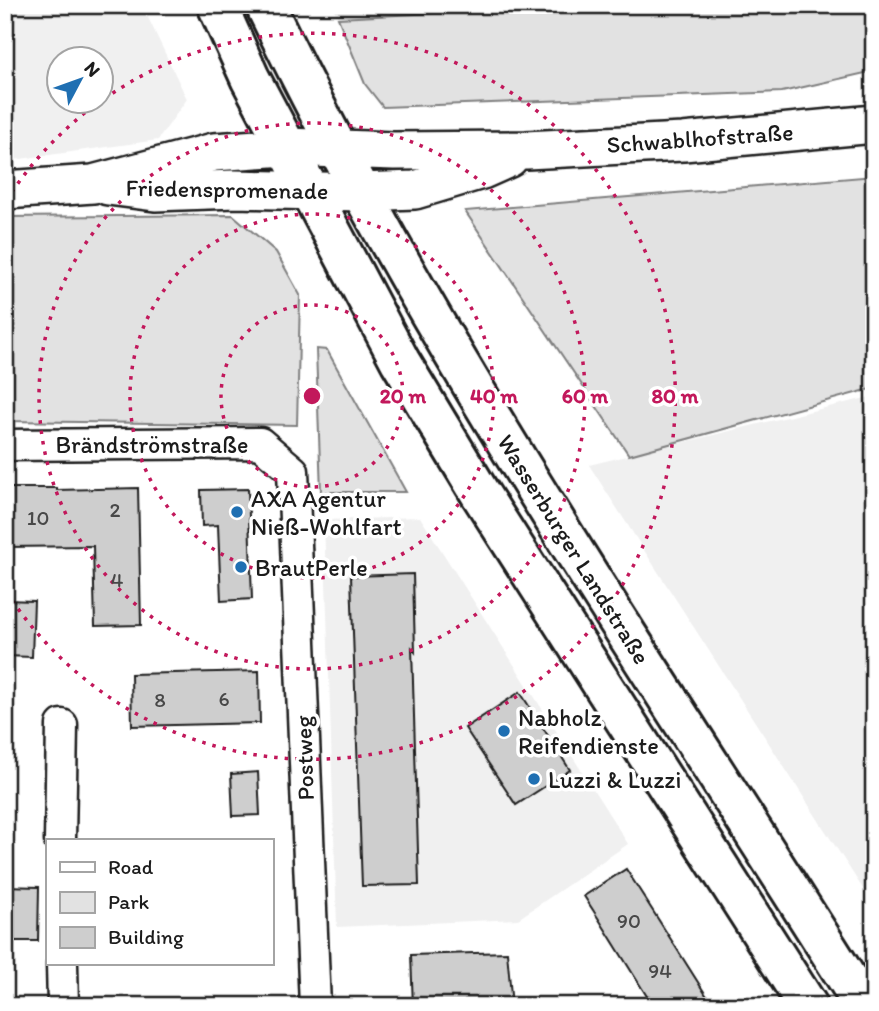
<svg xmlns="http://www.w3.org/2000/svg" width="879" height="1011" font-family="Itim,sans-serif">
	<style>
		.built { fill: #f0f0f0; fill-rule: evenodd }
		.green { fill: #e2e2e2; stroke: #7f7f7f; stroke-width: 2 }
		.building { fill: #cecece; stroke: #1c1c1c; stroke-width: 2 }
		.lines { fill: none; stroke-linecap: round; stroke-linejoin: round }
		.minor-casing { stroke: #1c1c1c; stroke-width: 35 }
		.tertiary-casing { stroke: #1c1c1c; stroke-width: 42 }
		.primary-casing { stroke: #1c1c1c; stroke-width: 44 }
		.minor { stroke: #fff; stroke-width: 30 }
		.tertiary { stroke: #fff; stroke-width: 37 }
		.primary { stroke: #fff; stroke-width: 38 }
		.ring { fill: none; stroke: #c2185b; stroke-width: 3.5; stroke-dasharray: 3.5 7 }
		.poi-dot { fill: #1f6fb2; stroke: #fff; stroke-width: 2.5 }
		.labels { text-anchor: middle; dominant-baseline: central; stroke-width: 7; stroke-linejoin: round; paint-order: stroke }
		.number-label { font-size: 21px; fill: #484848 }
		.street-label { font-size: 24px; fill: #1c1c1c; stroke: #fff }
		.poi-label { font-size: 24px; fill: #1c1c1c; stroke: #fff; text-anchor: start }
		.centre { fill: #c2185b; stroke: #fff; stroke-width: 3.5 }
		.ring-label { font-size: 21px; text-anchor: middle; font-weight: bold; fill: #c2185b; stroke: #fff; stroke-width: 7; stroke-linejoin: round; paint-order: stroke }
	</style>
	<rect width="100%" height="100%" fill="#fff"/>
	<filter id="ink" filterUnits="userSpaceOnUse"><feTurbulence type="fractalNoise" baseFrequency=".0143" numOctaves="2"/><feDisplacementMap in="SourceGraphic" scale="14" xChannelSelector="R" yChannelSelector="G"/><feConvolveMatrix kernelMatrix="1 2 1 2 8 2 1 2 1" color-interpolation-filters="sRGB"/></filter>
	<g filter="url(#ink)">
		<g class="built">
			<path d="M 5,5 L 142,5 L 187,99 L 158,140 L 13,160 L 5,89 ZM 60,60 L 102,60 L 102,102 L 60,102 Z"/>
			<polygon points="332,5 588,5 338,18"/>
			<polygon points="874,396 874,906 589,465"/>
			<polygon points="420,517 628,844 518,919 337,927 324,520"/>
		</g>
		<g class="green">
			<polygon points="588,5 874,5 874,71 782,92 383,107 365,84 338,18"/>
			<polygon points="874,176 874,388 629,455 465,211"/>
			<polygon points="233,215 276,252 300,295 297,425 5,421 5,217"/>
			<polygon points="316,349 327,350 406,492 321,492"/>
		</g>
		<g class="building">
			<polygon points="5,488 57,488 57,490 138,488 141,625 95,626 93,546 5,547"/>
			<polygon points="248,489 252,599 221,601 218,525 202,526 201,490"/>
			<polygon points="413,574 415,652 412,648 419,885 362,886 351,576"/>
			<polygon points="5,600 34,601 32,657 5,656"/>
			<polygon points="259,671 260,723 132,726 131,674"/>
			<polygon points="520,692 570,770 516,805 465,728"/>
			<polygon points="258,772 260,815 233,816 231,774"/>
			<polygon points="626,869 658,919 713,1006 653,1006 600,921 584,896"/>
			<polygon points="5,886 39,887 38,941 5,941"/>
			<polygon points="507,952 512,1006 413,1006 411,955"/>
		</g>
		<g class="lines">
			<g class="minor-casing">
				<g id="minor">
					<polyline points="5,445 260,443 293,471 315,1006"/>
					<polyline points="60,841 62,725"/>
					<polyline points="62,964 63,1006"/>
				</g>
			</g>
			<g class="tertiary-casing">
				<g id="tertiary">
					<polyline points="108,186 155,192 235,189 361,192 415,190 482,170 509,158"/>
					<polyline points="5,190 93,184 214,152 286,147 394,151 526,150 683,142 874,124"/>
				</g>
			</g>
			<g class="primary-casing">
				<g id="primary">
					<polyline points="217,5 250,78 400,361 481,495 808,1006"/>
					<path d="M 265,5 C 434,356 658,677 864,1006"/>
				</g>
			</g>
			<use href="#minor" class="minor"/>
			<use href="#tertiary" class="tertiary"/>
			<use href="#primary" class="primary"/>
		</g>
	</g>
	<g class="ring">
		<circle cx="312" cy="396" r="91"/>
		<circle cx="312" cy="396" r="182"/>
		<circle cx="312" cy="396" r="273"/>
		<path d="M6 201A363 363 0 0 1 99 102M104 99A363 363 0 1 1 6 591"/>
	</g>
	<g class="poi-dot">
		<circle cx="237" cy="512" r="7"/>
		<circle cx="241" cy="567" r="7"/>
		<circle cx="504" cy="731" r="7"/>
		<circle cx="534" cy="779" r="7"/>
	</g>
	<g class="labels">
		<g class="number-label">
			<text x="115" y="509">2</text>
			<text x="38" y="517">10</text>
			<text x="117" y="579">4</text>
			<text x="224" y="698">6</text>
			<text x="160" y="699">8</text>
			<text x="629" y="920">90</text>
			<text x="660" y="970">94</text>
		</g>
		<g class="street-label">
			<text transform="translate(700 138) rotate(-4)">Schwablhofstraße</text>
			<text transform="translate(227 189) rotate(1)">Friedenspromenade</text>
			<text x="152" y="444">Brändströmstraße</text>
			<text transform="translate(574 549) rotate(58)">Wasserburger Landstraße</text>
			<text transform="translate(304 758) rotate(-92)">Postweg</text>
		</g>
		<g class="poi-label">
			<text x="251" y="498">AXA Agentur<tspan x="251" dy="28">Nieß-Wohlfart</tspan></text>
			<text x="255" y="567">BrautPerle</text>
			<text x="518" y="717">Nabholz<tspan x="518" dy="28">Reifendienste</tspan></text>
			<text x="548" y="779">Luzzi &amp; Luzzi</text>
		</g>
	</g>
	<circle cx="312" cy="396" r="10" class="centre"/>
	<g class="ring-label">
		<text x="403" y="403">20 m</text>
		<text x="494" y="403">40 m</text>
		<text x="585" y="403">60 m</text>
		<text x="675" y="403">80 m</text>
	</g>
	<rect width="879" height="1011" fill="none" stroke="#fff" stroke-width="28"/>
	<rect x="14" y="14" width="851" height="983" fill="none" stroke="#1c1c1c" stroke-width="2.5" filter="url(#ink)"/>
	<rect x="46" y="839" width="228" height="126" fill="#ffffff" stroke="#a4a4a4" stroke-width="2"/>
	<rect x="60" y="862" width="35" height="10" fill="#ffffff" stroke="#a4a4a4" stroke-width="2"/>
	<text x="108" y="874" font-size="21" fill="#1c1c1c">Road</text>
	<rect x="60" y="892" width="35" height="21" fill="#e2e2e2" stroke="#a4a4a4" stroke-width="2"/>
	<text x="108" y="909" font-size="21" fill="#1c1c1c">Park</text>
	<rect x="60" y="927" width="35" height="21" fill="#cecece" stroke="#a4a4a4" stroke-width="2"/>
	<text x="108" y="944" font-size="21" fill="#1c1c1c">Building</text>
	<g transform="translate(80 80) rotate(49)"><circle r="33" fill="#ffffff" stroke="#a4a4a4" stroke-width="2"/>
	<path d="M0-5L12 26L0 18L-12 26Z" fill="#1f6fb2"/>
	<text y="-10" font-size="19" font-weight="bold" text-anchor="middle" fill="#1c1c1c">N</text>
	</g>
</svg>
